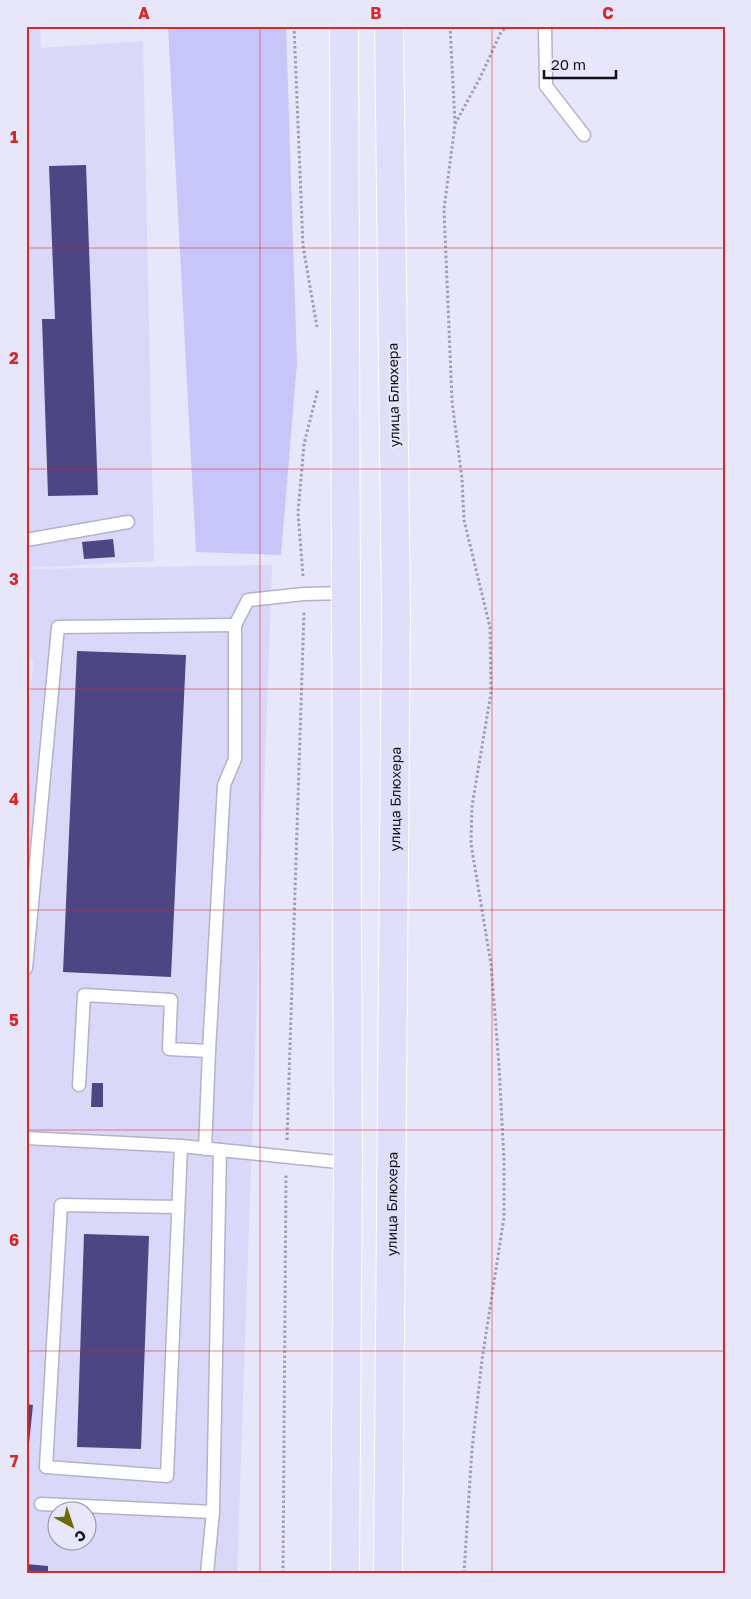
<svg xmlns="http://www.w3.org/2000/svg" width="751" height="1599" font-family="'Golos Text',sans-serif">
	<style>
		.built { fill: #d9d8f9; fill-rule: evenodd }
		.green { fill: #c8c6f8 }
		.building { fill: #4d4683 }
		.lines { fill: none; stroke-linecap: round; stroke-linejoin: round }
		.lane-casing { stroke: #b2b2ca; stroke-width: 15 }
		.primary-casing { stroke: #fff; stroke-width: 30 }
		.path { stroke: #9f9eaf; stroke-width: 3; stroke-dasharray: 2.5 2.5; stroke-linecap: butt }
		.lane { stroke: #fff; stroke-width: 12 }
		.primary { stroke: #e0dff9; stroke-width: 28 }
		.grid { fill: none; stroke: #d62828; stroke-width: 1; stroke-opacity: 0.55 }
		.labels { text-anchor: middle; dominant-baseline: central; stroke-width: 5; stroke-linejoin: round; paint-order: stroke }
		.street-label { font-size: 14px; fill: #12111a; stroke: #e7e6fb }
		.neatline { fill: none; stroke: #d62828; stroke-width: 2 }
		.grid-label { font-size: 16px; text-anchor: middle; font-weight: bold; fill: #d62828 }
	</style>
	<rect width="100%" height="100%" fill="#e7e6fb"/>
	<g class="built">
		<polygon points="26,26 40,26 41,48 143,41 154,561 26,568"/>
		<path d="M 272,565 L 237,1573 L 26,1573 L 26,741 L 33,663 L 26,646 L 26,569 ZM 58,1512 L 88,1512 L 88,1542 L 58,1542 Z"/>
	</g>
	<polygon class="green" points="168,26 286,26 297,363 281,555 196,552"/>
	<g class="building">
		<polygon points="86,165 98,495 48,496 42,319 55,319 49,166"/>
		<polygon points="113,539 115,557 84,559 82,542"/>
		<polygon points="77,651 186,655 171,977 63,972"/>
		<polygon points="92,1083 103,1083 103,1107 91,1107"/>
		<polygon points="84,1234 149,1236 141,1449 77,1447"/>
		<polygon points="26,1404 33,1405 29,1444 26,1444"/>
		<polygon points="26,1564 48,1566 48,1573 26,1573"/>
	</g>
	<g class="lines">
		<g class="lane-casing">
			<g id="lane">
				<polyline points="545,26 546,86 584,135"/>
				<polyline points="26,540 128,522"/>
				<polyline points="26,968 58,627 235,625"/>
				<polyline points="79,1085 84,995 171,1000 169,1049 209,1051"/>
				<polyline points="26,1138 181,1146 348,1163"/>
				<polyline points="205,1149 209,1051 224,785 235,759 235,625 248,600 304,594 347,593"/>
				<polyline points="178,1207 61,1205 46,1467 167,1476 181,1146"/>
				<polyline points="41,1504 213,1512 220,1150"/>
				<polyline points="207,1573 213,1512"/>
			</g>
		</g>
		<g class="primary-casing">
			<g id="primary">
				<polyline points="344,26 348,1163 345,1573"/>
				<path id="s1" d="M 388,1573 L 396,615 L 389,26"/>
			</g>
		</g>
		<g class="path">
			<polyline points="294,26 303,246 317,327"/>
			<polyline points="450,26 455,123"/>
			<polyline points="611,26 725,27"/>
			<polyline points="303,576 298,513 304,444 318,389"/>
			<polyline points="287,1140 304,612"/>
			<polyline points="283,1573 286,1174"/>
			<polyline points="464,1573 472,1449 482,1360 504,1217 504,1160 499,1066 491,964 471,844 472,806 491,693 490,627 464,520 462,479 452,401 444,209 455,124 480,78 501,32 508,26"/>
		</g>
		<use href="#lane" class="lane"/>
		<use href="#primary" class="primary"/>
	</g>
	<path class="grid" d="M 260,26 L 260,1573M 492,26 L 492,1573M 26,248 L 725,248M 26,469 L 725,469M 26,689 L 725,689M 26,910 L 725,910M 26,1130 L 725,1130M 26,1351 L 725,1351"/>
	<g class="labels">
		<g class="street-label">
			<text transform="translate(393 395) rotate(-91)">улица Блюхера</text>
			<text stroke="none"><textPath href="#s1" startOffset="774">улица Блюхера</textPath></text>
			<text stroke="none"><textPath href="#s1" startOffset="369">улица Блюхера</textPath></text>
		</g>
	</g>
	<rect width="751" height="1599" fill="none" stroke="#e7e6fb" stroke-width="55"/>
	<g transform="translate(72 1526) rotate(140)"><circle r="24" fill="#e7e6fb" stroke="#9291a1"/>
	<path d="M0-4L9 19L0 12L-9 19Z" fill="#6e6a04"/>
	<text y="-8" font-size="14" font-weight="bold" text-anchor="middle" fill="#12111a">С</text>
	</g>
	<path d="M544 70v8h72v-8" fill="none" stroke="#12111a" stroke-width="2.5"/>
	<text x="551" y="70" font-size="15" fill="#12111a" stroke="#e7e6fb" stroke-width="4" paint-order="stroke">20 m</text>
	<rect x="28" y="28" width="696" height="1544" class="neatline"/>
	<g class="grid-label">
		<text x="144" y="19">A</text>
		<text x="376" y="19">B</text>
		<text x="608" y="19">C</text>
		<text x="14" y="143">1</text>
		<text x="14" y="364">2</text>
		<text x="14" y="585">3</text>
		<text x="14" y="805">4</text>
		<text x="14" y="1026">5</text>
		<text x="14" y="1246">6</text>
		<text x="14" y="1467">7</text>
	</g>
</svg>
